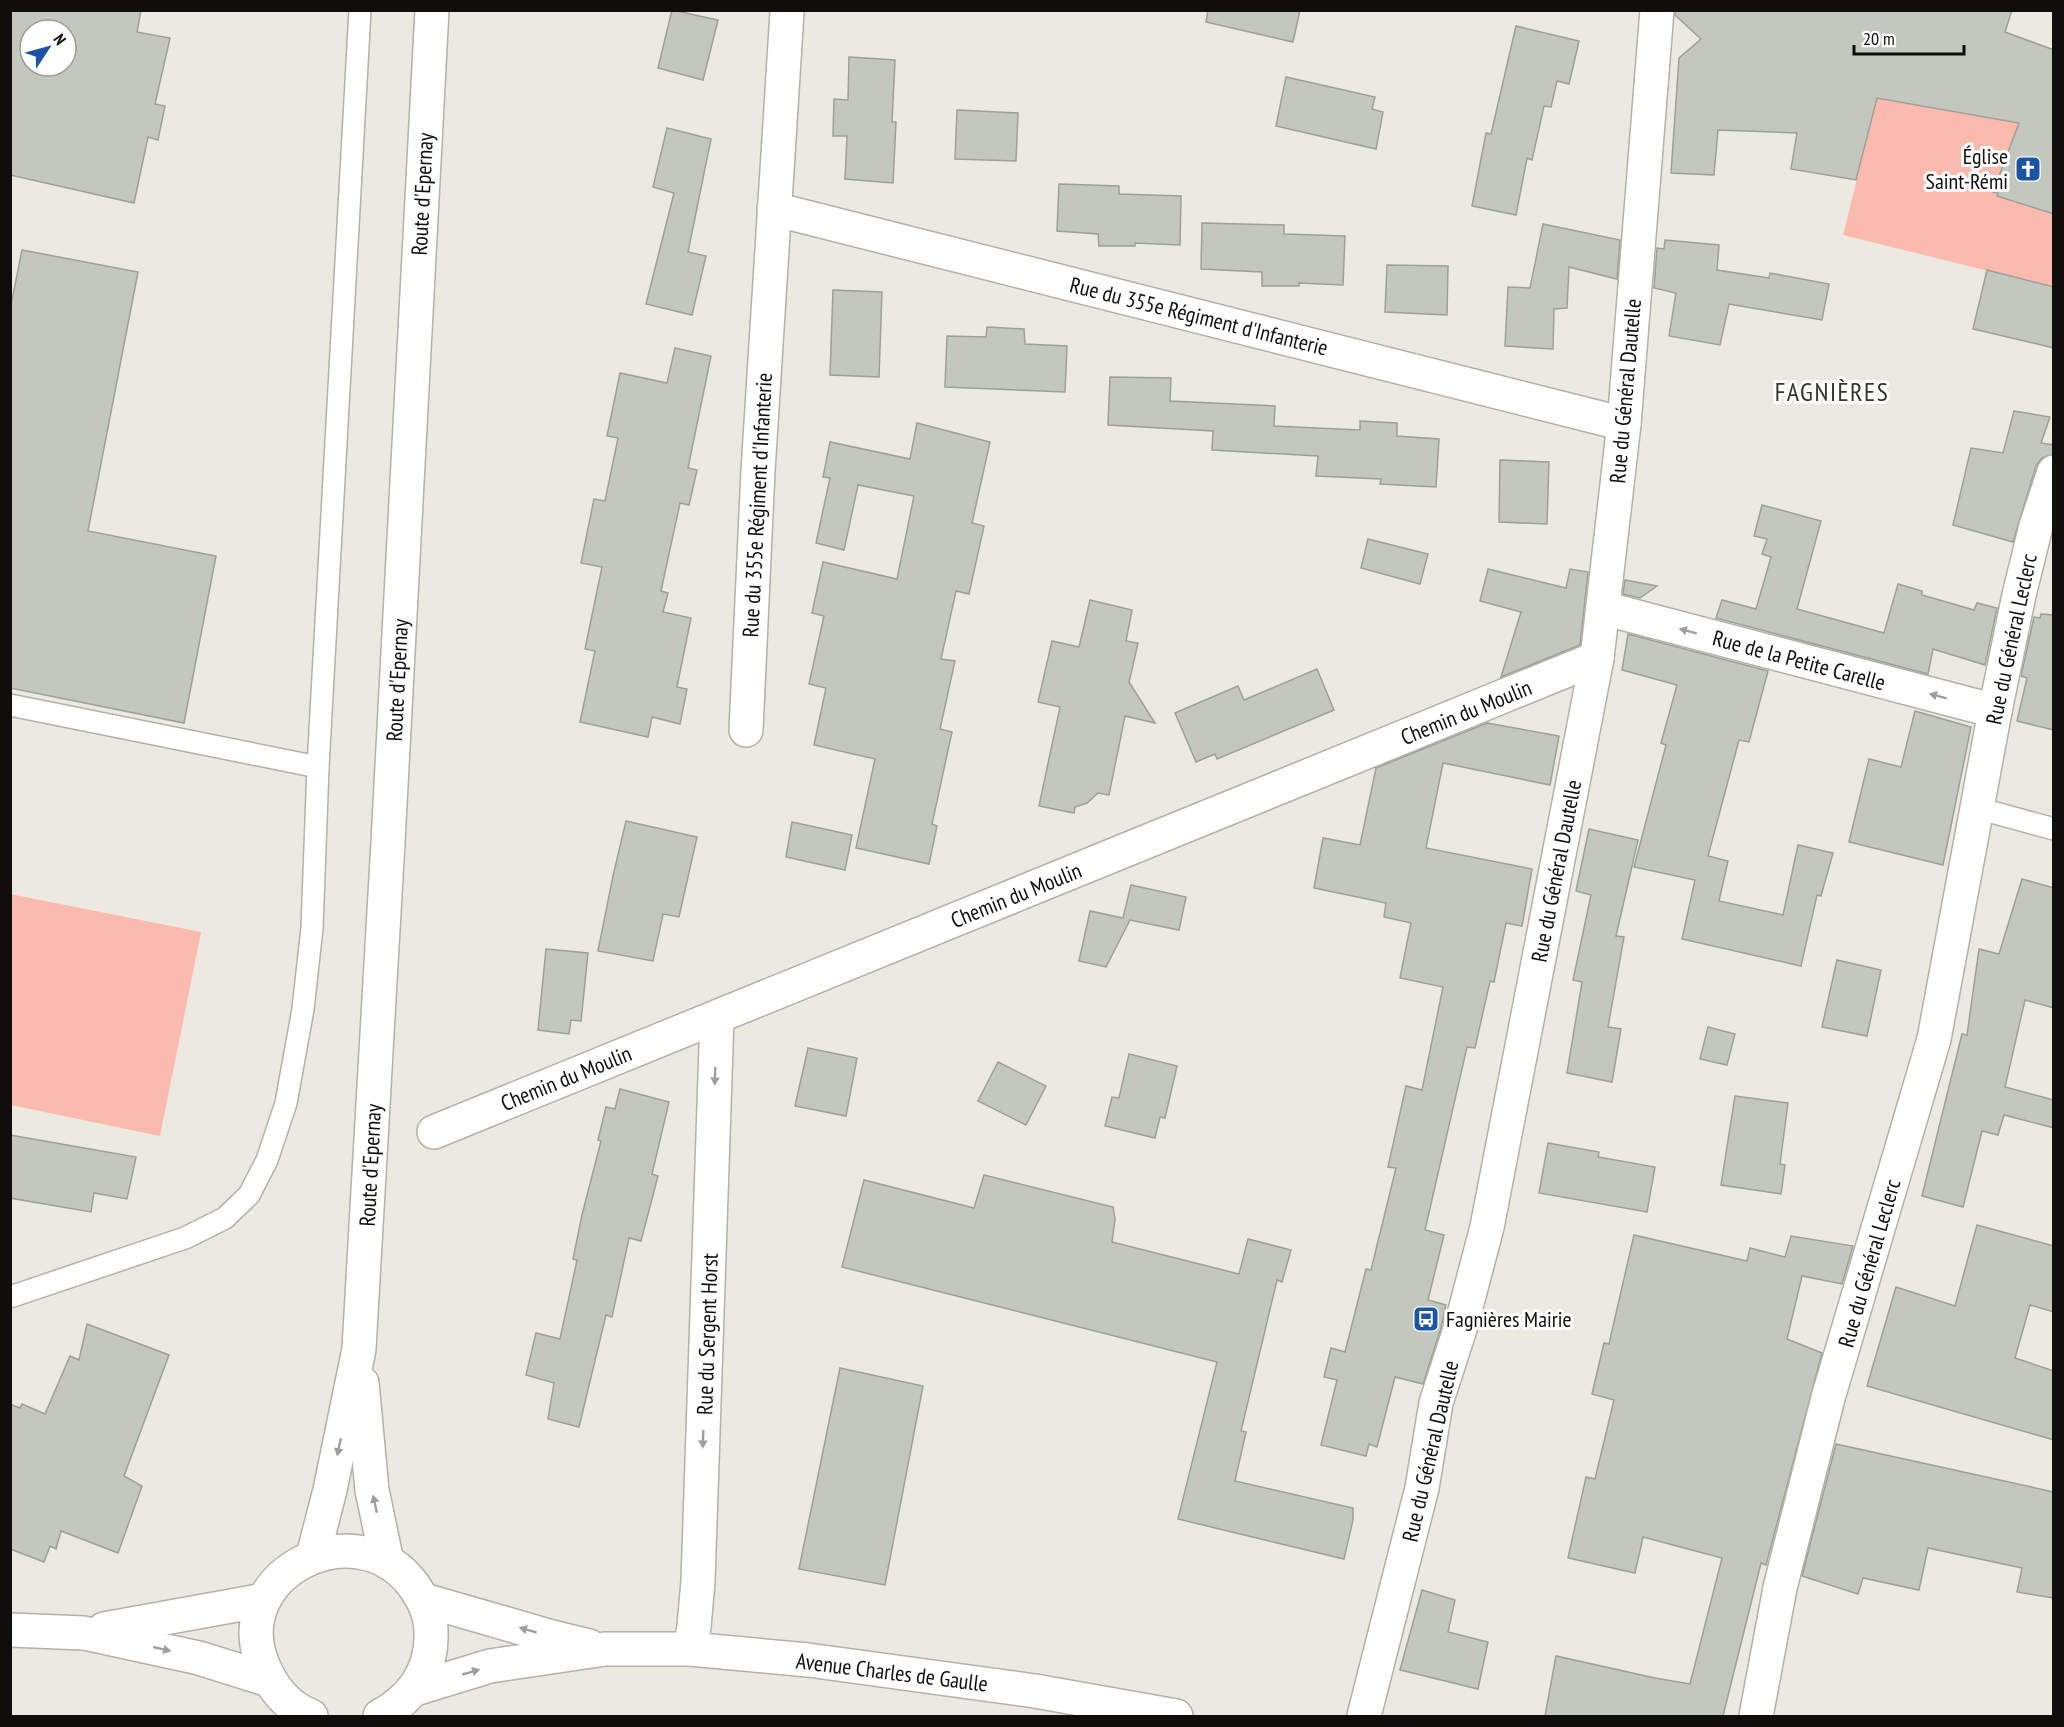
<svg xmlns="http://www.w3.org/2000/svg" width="2064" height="1727" font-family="'PT Sans Narrow',sans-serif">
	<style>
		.green { fill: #fabbae }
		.building { fill: #c3c8bf; stroke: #9ca098; stroke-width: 1.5; fill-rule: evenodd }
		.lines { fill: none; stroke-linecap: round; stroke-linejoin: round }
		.service-casing { stroke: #b3b1a8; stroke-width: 24 }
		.minor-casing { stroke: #b3b1a8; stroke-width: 36 }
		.tertiary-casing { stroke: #b3b1a8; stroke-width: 36 }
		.secondary-casing { stroke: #b3b1a8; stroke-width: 36 }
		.service { stroke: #fff; stroke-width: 21 }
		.minor { stroke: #fff; stroke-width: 33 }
		.tertiary { stroke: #fff; stroke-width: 33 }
		.secondary { stroke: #fff; stroke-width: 33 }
		.oneway { fill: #9f9f9d }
		.labels { text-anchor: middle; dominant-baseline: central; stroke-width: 6; stroke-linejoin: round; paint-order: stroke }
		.poi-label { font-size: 22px; fill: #0f0e0b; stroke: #fff; text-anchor: end }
		.street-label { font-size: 22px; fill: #0f0e0b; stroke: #fff }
		.quarter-label { font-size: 26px; letter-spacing: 1.5px; fill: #36352d; stroke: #fff }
	</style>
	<rect width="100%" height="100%" fill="#ebe9e0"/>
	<g class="green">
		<polygon points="1877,98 2022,123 1997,196 2053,214 2053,287 1843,235"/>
		<polygon points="10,894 201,932 160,1136 11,1105"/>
	</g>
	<g class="building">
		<path d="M 10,10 L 141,10 L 137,32 L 170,38 L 155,104 L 165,106 L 158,140 L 148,137 L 134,203 L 10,175 ZM 30,30 L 66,30 L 66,66 L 30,66 Z"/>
		<polygon points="672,10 718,20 703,80 658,68"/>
		<polygon points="1208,10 1300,10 1293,42 1206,22"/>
		<polygon points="1676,10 2012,10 2005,32 2054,50 2054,214 1997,196 1998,193 1993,192 2019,123 1877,98 1856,180 1791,169 1797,133 1718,130 1714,175 1671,173 1679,58 1701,39 1675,15"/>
		<polygon points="1516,26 1579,41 1569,84 1557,81 1551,107 1544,106 1532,160 1527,158 1516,215 1472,206 1486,133 1491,134"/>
		<polygon points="849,57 895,60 892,122 896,122 893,183 845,179 847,136 833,136 834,99 848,100"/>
		<polygon points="1286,77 1375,97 1372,109 1383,112 1376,149 1276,126"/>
		<polygon points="957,110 1018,113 1016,161 955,159"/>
		<polygon points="667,128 711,139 688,252 706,256 692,315 646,304 674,193 653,187"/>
		<polygon points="1059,184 1119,186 1119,194 1181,196 1180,245 1135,243 1135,246 1099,246 1098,234 1057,231"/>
		<polygon points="1202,223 1284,225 1284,234 1345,236 1343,285 1299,283 1299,286 1262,286 1262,272 1201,269"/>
		<polygon points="1543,224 1620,240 1617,279 1569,267 1567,308 1554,309 1553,349 1505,346 1508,287 1530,288"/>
		<polygon points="1665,240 1719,245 1717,270 1769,278 1770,273 1829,284 1822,320 1729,304 1720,345 1669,336 1676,293 1654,288 1657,248 1664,249"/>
		<polygon points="22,250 138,272 88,531 216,556 184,723 10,688 10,310"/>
		<polygon points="1387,265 1448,266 1447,315 1385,312"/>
		<polygon points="1987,270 2054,287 2054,348 1973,329"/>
		<polygon points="833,290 882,292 879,377 830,375"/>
		<polygon points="987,327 1024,329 1025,344 1067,346 1065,392 945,387 947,336 986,337"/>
		<polygon points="675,348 711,356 688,468 697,470 689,505 680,503 661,591 668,593 663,612 691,618 677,687 687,689 680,724 652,717 648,737 580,722 595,651 585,649 602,567 581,563 594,499 605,501 618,438 607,436 620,373 667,383"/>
		<polygon points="1110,377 1171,378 1170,401 1275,406 1274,426 1360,430 1360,421 1397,423 1397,436 1439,439 1436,487 1380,484 1381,479 1316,476 1318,456 1212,450 1213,431 1108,425"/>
		<polygon points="2014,411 2050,417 2041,443 2054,445 2054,454 2042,458 2036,466 2013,542 1953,525 1971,448 2003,453"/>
		<polygon points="917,423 990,442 972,523 984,526 969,594 956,591 941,659 955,661 940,729 952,732 932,824 937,826 929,864 856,848 875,759 814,745 826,688 809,684 824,616 812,613 823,562 897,579 914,496 858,485 844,550 816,543 830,478 823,477 830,442 910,459"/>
		<polygon points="1500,460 1549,462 1547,524 1499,522"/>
		<polygon points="1762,505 1821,521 1797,609 1884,633 1898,584 1922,591 1922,595 1974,610 1977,603 1997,608 1985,665 1933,649 1928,674 1716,618 1722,600 1756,609 1771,557 1762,554 1767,539 1754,536"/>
		<polygon points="1368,539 1428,554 1420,584 1361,568"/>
		<polygon points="1488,569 1566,588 1570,569 1588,572 1580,645 1501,677 1521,612 1480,601"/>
		<polygon points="1625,580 1657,586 1640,598 1623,594"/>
		<polygon points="1090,600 1132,610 1126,641 1138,643 1129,682 1155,723 1125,716 1109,795 1098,793 1087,803 1075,807 1074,813 1039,806 1060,707 1038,702 1052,641 1079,647"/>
		<polygon points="2041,614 2054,615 2054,730 2017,721 2027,678 2021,676 2034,617 2040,618"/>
		<polygon points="1628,634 1768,671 1749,742 1739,740 1708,856 1728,861 1719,901 1783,915 1798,845 1833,853 1821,896 1817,895 1801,966 1682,939 1695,880 1634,867 1666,745 1661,743 1677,685 1622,670"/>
		<polygon points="1317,669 1334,710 1217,759 1215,754 1196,762 1175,713 1238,686 1244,700"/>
		<polygon points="1915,711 1971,727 1943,865 1849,842 1869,759 1901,767"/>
		<polygon points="1487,723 1559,736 1550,785 1443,763 1426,848 1532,869 1522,926 1506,923 1494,982 1490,981 1475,1048 1467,1047 1425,1230 1444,1235 1428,1300 1446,1305 1441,1328 1423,1384 1395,1377 1377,1447 1369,1444 1366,1456 1321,1445 1337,1380 1324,1377 1331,1348 1345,1352 1366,1269 1371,1270 1396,1168 1388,1167 1406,1086 1422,1090 1443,987 1400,978 1411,923 1384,917 1386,903 1314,888 1323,838 1360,845 1376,768"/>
		<polygon points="626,821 697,837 679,917 663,914 653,961 598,951 613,876"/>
		<polygon points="792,822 852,835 845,870 786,857"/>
		<polygon points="1589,829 1638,840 1616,936 1624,937 1608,1027 1621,1029 1612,1082 1567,1073 1582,982 1573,980 1591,895 1576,891"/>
		<polygon points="2022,879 2054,888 2054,1008 2025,1000 2005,1087 2054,1100 2054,1128 2004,1115 1998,1135 1982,1131 1963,1207 1922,1196 1962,1034 1967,1035 1979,949 1999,954"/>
		<polygon points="1131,885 1186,897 1179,930 1130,920 1106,967 1079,961 1090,911 1123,918"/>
		<polygon points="546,949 588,953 581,1021 571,1020 569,1034 538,1030"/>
		<polygon points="1837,960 1881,970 1867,1036 1822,1027"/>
		<polygon points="1708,1027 1735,1034 1727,1065 1700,1059"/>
		<polygon points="808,1048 857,1058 846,1116 795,1106"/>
		<polygon points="1129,1054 1177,1066 1165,1118 1160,1117 1155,1138 1105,1126 1112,1097 1119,1098"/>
		<polygon points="998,1062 1046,1086 1026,1125 978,1101"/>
		<polygon points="620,1089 669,1102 652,1174 658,1176 641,1241 629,1238 612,1317 606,1315 579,1427 548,1419 554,1383 526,1375 536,1333 560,1339 577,1260 573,1259 582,1215 601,1141 598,1140 606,1107 615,1109"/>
		<polygon points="1735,1096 1788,1103 1780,1164 1785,1165 1781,1194 1721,1185"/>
		<polygon points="10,1135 136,1157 127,1199 94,1193 91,1212 10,1198"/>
		<polygon points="1548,1143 1599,1152 1598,1157 1655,1167 1647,1212 1539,1193"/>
		<polygon points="984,1175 1113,1207 1115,1219 1112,1242 1239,1274 1248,1239 1291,1250 1282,1282 1277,1280 1241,1431 1246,1432 1235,1481 1353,1508 1353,1520 1344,1559 1178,1519 1217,1362 842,1267 864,1180 974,1208"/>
		<polygon points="1977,1225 2054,1246 2054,1312 2030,1305 2015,1358 2054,1371 2054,1440 1867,1386 1896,1287 1955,1306"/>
		<polygon points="1634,1235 1747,1261 1750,1248 1785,1257 1791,1236 1853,1246 1842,1284 1802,1276 1787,1339 1822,1353 1766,1565 1761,1563 1723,1716 1545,1716 1556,1656 1655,1678 1690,1684 1722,1558 1643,1537 1635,1573 1568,1558 1586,1477 1595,1479 1614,1400 1592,1394 1604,1343 1609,1344"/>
		<polygon points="87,1324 169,1355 124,1476 142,1486 118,1553 61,1531 56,1549 50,1546 44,1562 10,1549 10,1404 20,1408 22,1404 45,1414 70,1356 79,1360"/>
		<polygon points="840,1368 923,1386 885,1585 799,1569"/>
		<polygon points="1836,1444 2054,1492 2054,1598 2017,1592 2022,1568 1928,1548 1919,1590 1863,1578 1858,1594 1802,1576"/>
		<polygon points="1422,1590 1455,1600 1448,1632 1488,1642 1478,1689 1400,1670"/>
	</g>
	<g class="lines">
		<g class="service-casing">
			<g id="service">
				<polyline points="10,705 318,767"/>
				<polyline points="1977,808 2054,829"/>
				<polyline points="10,1297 185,1238 225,1218 249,1195 267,1160 286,1103 303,1009 312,928 318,767 360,10"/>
			</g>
		</g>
		<g class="minor-casing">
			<g id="minor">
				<polyline points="774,209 1624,424"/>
				<polyline points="1603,608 1995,711"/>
				<polyline points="746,730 758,471 787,12"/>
				<polyline points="434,1132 1597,658"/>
				<polyline points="424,1600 552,1637 589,1646"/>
				<polyline points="104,1629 264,1600"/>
				<polyline points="10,1630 84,1633 199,1658 269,1680"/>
				<polyline points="690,1649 694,1627 698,1581 717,1017"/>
				<polyline points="415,1689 490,1666 605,1649 690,1649 808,1660 1035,1691 1176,1716"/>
				<polyline points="1364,1716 1422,1488 1436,1403 1461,1326 1487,1227 1597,658 1624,424 1657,10"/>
			</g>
		</g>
		<g class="tertiary-casing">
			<polyline id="tertiary" points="1756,1716 1780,1588 1828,1398 1934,1039 1995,711 2019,595 2036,526 2054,472"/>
		</g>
		<g class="secondary-casing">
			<g id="secondary">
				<polyline points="362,1383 372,1490 387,1562"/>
				<polyline points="313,1556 330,1490 359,1349 388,842 432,10"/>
				<path d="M 311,1716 C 287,1707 272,1687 263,1665 C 225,1575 356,1507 414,1586 C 425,1602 432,1617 431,1637 C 431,1673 410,1700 380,1716"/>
			</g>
		</g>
		<use href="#service" class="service"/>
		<use href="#minor" class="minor"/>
		<use href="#tertiary" class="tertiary"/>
		<use href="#secondary" class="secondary"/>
	</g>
	<defs><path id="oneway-solid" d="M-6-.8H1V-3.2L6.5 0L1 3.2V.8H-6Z" transform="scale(1.5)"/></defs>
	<g class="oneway">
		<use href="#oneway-solid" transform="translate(1688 631) rotate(-165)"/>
		<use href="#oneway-solid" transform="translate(1938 696) rotate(-165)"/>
		<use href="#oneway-solid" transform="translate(715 1076) rotate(92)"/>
		<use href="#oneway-solid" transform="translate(703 1439) rotate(92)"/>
		<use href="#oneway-solid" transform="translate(339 1447) rotate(102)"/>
		<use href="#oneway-solid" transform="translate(375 1504) rotate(-102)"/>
		<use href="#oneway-solid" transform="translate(528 1630) rotate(-164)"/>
		<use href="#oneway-solid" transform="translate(162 1649) rotate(13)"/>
		<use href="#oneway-solid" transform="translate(471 1672) rotate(-16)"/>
	</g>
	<defs>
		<g id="church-square" transform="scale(1.35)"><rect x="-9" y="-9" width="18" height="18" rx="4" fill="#1b54a5" stroke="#fff"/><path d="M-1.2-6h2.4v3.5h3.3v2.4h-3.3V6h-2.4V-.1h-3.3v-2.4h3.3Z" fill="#fff"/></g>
		<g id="bus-square" transform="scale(1.35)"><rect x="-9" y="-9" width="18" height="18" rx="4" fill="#1b54a5" stroke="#fff"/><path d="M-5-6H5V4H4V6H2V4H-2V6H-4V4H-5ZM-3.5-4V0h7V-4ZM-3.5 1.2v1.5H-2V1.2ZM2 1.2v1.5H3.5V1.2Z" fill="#fff"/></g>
	</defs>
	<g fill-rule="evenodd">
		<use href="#church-square" x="2028" y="169"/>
		<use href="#bus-square" x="1426" y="1319"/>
	</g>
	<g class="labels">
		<g class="poi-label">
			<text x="2008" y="156">Église<tspan x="2008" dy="25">Saint-Rémi</tspan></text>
			<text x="1446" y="1319" text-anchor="start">Fagnières Mairie</text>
		</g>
		<g class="street-label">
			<text transform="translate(422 194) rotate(-87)">Route d'Epernay</text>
			<text transform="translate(1199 316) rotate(14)">Rue du 355e Régiment d'Infanterie</text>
			<text transform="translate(1625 391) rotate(-85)">Rue du Général Dautelle</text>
			<text transform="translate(757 505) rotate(-87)">Rue du 355e Régiment d'Infanterie</text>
			<text transform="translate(2011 639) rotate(-78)">Rue du Général Leclerc</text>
			<text transform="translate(1799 660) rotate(15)">Rue de la Petite Carelle</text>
			<text transform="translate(397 680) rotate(-87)">Route d'Epernay</text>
			<text transform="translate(1466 712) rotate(-22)">Chemin du Moulin</text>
			<text transform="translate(1556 871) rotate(-79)">Rue du Général Dautelle</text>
			<text transform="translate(1016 895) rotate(-22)">Chemin du Moulin</text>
			<text transform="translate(566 1078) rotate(-22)">Chemin du Moulin</text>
			<text transform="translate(370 1165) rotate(-87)">Route d'Epernay</text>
			<text transform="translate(1869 1263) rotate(-74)">Rue du Général Leclerc</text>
			<text transform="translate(707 1334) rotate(-88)">Rue du Sergent Horst</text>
			<text transform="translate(1430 1451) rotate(-77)">Rue du Général Dautelle</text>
			<text transform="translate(892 1672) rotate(7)">Avenue Charles de Gaulle</text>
		</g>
		<g class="quarter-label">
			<text x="1832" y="391">FAGNIÈRES</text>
		</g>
	</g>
	<rect width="2064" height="1727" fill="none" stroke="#0f0e0b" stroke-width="24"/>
	<g transform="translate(48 48) rotate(54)"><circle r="28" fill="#ffffff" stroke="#9f9f9d" stroke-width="1.5"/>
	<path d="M0-4.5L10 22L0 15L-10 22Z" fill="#1b54a5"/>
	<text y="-9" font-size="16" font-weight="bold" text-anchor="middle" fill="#0f0e0b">N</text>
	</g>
	<path d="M1854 45v9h110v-9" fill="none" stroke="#0f0e0b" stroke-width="3"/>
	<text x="1863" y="45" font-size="18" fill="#0f0e0b" stroke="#ffffff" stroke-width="4.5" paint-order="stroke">20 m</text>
</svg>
